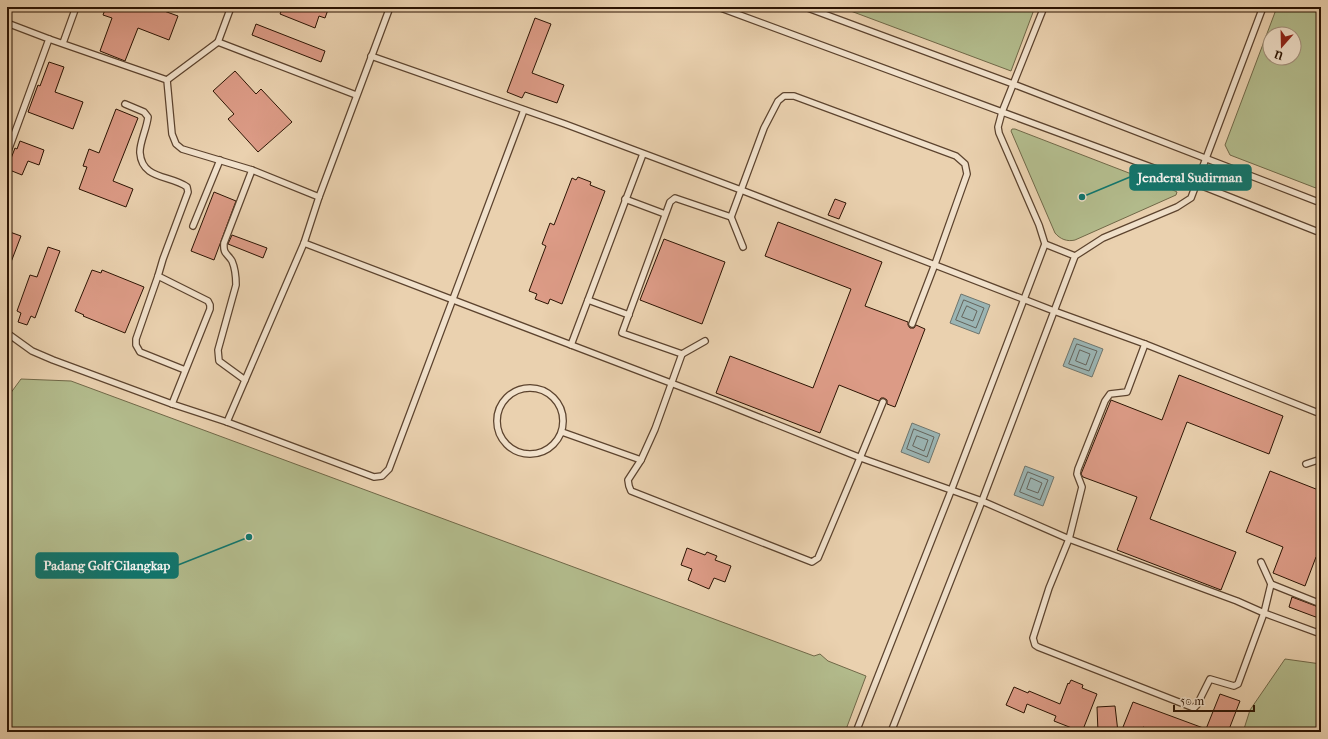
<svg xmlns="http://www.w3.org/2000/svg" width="1328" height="739" font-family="'IM FELL French Canon',serif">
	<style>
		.green { fill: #b3bc8d; stroke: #706848; fill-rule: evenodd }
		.water { fill: #9bb5b4; stroke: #6f756d }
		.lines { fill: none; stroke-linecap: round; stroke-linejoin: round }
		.shore { stroke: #64645c; stroke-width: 1 }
		.building { fill: #dc9b86; stroke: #2c1403 }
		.service-casing { stroke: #5c432e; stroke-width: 8 }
		.service { stroke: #f1e1cb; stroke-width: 5.5 }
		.leader { fill: none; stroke: #0f766e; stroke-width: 1.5 }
		.callout-dot { fill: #0f766e; stroke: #f1e1cb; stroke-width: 1.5 }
		.callout { fill: #0f766e; stroke: #0f766e; stroke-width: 1.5 }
		.callout-label { font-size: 13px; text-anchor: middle; font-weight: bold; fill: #fff }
	</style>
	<rect width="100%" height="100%" fill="#ead1af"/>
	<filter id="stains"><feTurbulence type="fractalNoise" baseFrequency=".005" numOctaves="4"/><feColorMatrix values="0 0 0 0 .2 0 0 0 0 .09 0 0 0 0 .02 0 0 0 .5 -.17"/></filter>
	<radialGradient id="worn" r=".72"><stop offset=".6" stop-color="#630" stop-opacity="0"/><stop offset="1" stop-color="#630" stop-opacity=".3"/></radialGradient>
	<g class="green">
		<polygon points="840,7 1035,7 1011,71"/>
		<path d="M 1277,7 L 1321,7 L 1321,190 L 1230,155 L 1225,145 ZM 1270,34 L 1294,34 L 1294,58 L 1270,58 Z"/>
		<path d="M 1012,129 L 1015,129 L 1173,190 L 1177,192 L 1176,195 L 1075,240 C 1067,242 1060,239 1055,233 L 1011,131 Z"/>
		<polygon points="21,379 71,381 814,656 820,654 828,661 866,676 845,732 7,732 7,398"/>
		<polygon points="1285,659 1321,664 1321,732 1243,732 1250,710"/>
	</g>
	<g class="water">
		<polygon points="961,294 990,305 979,334 950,323"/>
		<polygon points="1074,338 1103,349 1092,377 1063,366"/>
		<polygon points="912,423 940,434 929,463 901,452"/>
		<polygon points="1025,466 1054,477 1043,506 1014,495"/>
	</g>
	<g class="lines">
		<g class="shore">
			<polygon points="964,300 984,308 976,328 956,320"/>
			<polygon points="967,306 977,311 973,321 962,317"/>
			<polygon points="1077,344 1097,351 1089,371 1069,364"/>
			<polygon points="1080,350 1090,354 1086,365 1076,361"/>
			<polygon points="914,429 934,437 927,457 907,449"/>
			<polygon points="917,436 928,440 924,451 913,446"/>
			<polygon points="1028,472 1048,480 1040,500 1020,492"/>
			<polygon points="1031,478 1042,483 1038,493 1027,489"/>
		</g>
	</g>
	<g class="building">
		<polygon points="106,7 153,7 178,16 169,40 138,28 125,61 100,51 112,18 103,15"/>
		<polygon points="283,7 329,7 325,18 319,16 315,28 280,14"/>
		<polygon points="535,18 551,24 532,73 564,85 557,103 525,92 522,98 507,92"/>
		<polygon points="256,24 325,51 321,62 252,35"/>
		<polygon points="49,62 64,67 55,92 83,102 73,129 28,112 38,85 40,86"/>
		<polygon points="235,71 256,94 261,89 292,122 258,152 228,119 234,114 213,91"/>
		<polygon points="116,109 138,118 113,181 133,189 126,207 79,189 87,167 83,166 89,149 99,153"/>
		<polygon points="20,141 44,150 39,165 28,161 22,175 7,169 15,148 17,149"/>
		<polygon points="578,177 591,182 590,185 605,191 562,304 550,299 548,304 535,299 537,294 529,291 546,246 542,244 550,223 554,225 572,178 576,180"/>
		<polygon points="214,192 236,201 214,260 191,251"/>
		<polygon points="835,199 846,203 839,219 828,215"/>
		<polygon points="778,222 882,262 865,306 908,322 908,325 910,328 914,328 916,325 925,329 895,407 887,404 887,400 884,398 881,398 879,401 839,385 820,433 716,393 730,356 813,388 851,289 765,256"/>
		<polygon points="7,231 21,236 8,270 7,270"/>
		<polygon points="232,235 267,248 263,258 228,244"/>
		<polygon points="664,239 725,262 702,324 640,300"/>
		<polygon points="48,247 60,251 35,318 31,316 27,325 18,322 21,313 17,311 30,275 37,277"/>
		<polygon points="92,270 101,273 102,270 144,287 125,333 83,316 84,315 75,311"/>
		<polygon points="1179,375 1283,416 1269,454 1187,422 1150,519 1236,552 1221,590 1117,550 1137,497 1083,477 1081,474 1111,400 1162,420"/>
		<polygon points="1270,471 1321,491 1321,559 1316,557 1305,586 1273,573 1283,547 1246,532"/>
		<polygon points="687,548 705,555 707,552 717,556 715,560 731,566 725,582 714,578 709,589 688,580 692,569 681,565"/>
		<polygon points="1292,597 1321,608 1321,619 1289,607"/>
		<polygon points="1071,680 1083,685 1082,688 1097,694 1082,732 1054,721 1056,716 1027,704 1024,713 1006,705 1014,687 1028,693 1029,691 1060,704 1068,683 1069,684"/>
		<polygon points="1220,694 1240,701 1228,732 1156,732 1143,727 1141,732 1121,732 1133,702 1206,729"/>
		<polygon points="1115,706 1118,732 1098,732 1097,707"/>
	</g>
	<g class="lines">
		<g class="service-casing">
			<g id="service">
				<polyline points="718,7 1197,184 1321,233"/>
				<polyline points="805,7 1013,84 1321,203"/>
				<polyline points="7,23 49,39 7,154"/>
				<polyline points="49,39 167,80 172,134 176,144 182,149 252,170 319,197"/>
				<polyline points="218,42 231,7"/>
				<polyline points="63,43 76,7"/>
				<polyline points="371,56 565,124 741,190 1054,311 1145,344 1321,414"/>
				<polyline points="167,80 218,42 356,95"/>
				<path d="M 125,104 L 144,112 L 148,117 C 147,128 139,144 140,153 C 142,180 171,175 187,187 L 188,192 L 163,259 L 158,276 L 208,301 L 210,305 L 210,309 L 172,404"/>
				<polyline points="625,199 665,214"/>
				<polyline points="731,217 743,247"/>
				<polyline points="193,226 220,160"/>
				<polyline points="304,243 718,401 861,458 982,501 1069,539 1237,601 1264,613 1321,634"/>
				<polyline points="1045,244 1075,256"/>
				<polyline points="158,276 136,339 136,345 140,352 185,370"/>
				<polyline points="588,300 629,315"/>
				<polyline points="7,333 32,351 53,360 172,404 227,422 374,477 382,476 389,469 524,110"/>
				<polyline points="1145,344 1127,392 1110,394 1105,401 1078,469 1077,474 1082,487 1069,539 1049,588 1033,638 1035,645 1038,647 1194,708 1197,705 1210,679 1234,686 1238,684 1264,613 1271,584"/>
				<polyline points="571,345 643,154"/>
				<polyline points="682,354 705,341"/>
				<path d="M 245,380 L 219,361 L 218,350 L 236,285 C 236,277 235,268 232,261 C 227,253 223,254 224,243 L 252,170"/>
				<circle cx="530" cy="421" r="33"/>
				<path d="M 883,402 C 862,454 840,506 818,558 L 812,562 L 631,491 L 629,486 L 628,480 L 641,460 L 655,429 L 682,354 L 622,333 L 670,202 L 675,198 L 731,217 L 764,128 L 778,101 L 784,96 L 794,96 L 956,156 L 965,164 L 967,174 L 935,264 L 912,324"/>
				<polyline points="227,422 304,243 319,197 390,7"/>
				<polyline points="562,432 641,460"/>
				<polyline points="1306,464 1321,459"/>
				<polyline points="1261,562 1271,584 1321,604"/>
				<polyline points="856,732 951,491 1045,244 1039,225 999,133 998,127 1002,112 1044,7"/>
				<polyline points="891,732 982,501 1075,256 1103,238 1177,207 1191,198 1263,7"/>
			</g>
		</g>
		<use href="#service" class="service"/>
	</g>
	<path class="leader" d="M1082 197L1130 177M249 537L178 565"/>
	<g class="callout-dot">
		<circle cx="1082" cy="197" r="4"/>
		<circle cx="249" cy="537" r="4"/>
	</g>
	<g class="callout">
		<rect x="1130" y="165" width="121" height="25" rx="4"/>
		<rect x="36" y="553" width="142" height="25" rx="4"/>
	</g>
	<g class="callout-label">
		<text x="1190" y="182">Jenderal Sudirman</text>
		<text x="107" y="570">Padang Golf Cilangkap</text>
	</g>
	<rect width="1328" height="739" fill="none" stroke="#ead1af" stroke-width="24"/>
	<rect x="8" y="8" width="1312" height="723" fill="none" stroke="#2c1403" stroke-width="2"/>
	<rect x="12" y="12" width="1304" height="715" fill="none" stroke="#2c1403"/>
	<g transform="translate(1282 46) rotate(200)"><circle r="19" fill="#f1e1cb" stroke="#a28f7b"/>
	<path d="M0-3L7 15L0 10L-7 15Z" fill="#8f2418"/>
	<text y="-6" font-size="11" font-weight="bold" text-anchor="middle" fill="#2c1403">U</text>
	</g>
	<path d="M1174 705v6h80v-6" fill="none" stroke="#2c1403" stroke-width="2"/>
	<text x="1180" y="705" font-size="12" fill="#2c1403" stroke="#f1e1cb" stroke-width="3" paint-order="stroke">50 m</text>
	<rect width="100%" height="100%" filter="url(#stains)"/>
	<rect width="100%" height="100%" fill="url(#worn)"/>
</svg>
